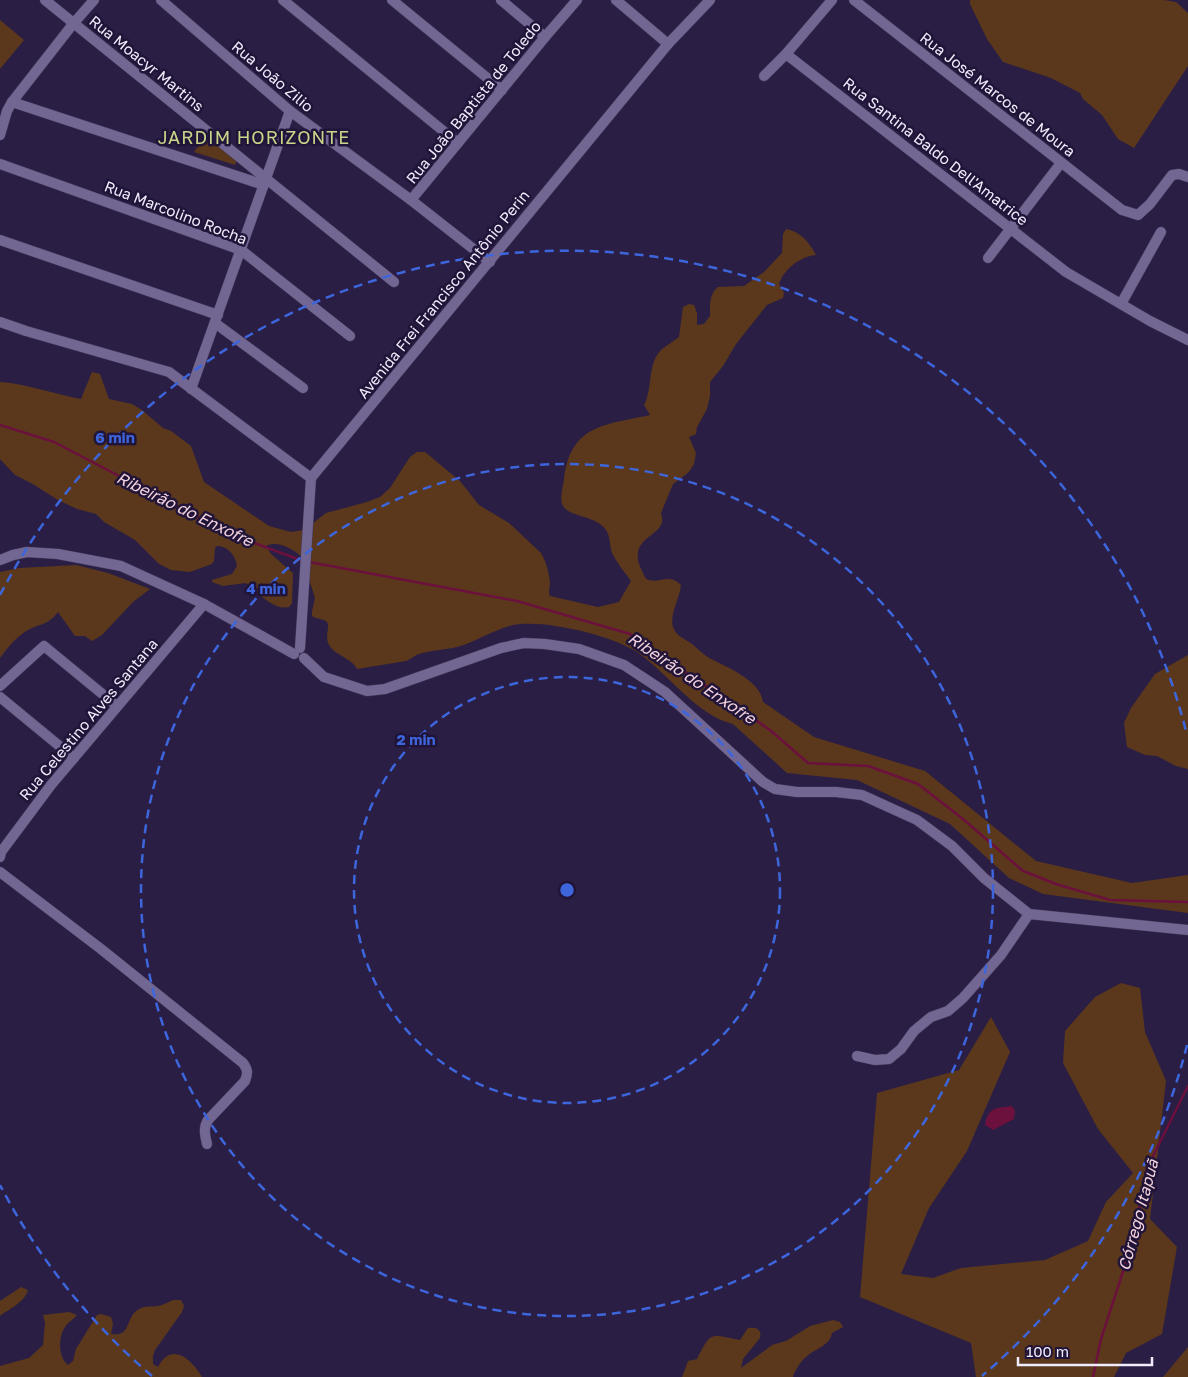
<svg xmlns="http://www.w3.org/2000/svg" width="1188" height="1377" font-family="'Golos Text',sans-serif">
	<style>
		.green { fill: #5b381c }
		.water { fill: #6c103d }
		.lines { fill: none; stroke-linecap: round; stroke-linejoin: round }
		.stream { stroke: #6c103d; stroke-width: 2.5 }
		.minor-casing { stroke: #443958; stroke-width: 11 }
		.minor { stroke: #726692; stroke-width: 10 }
		.ring { fill: none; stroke: #3d66dd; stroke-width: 2.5; stroke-dasharray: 9 6 }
		.labels { text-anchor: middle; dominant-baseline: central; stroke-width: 5; stroke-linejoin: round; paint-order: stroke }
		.street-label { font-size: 15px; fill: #f0ecfc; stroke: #211439 }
		.water-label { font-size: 16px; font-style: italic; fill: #f3d3dd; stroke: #211439 }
		.quarter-label { font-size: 18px; letter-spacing: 1px; fill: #c9d68a; stroke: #211439 }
		.centre { fill: #3d66dd; stroke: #211439; stroke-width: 2.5 }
		.ring-label { font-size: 15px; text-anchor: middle; font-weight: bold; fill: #3d66dd; stroke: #211439; stroke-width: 5; stroke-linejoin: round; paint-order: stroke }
	</style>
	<rect width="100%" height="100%" fill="#2a1e44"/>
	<g class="green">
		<polygon points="970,0 1164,0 1176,2 1188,13 1188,66 1134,148 1118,139 1102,115 1083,99 1080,93 1051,78 1003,62 987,39 970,4"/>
		<polygon points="0,20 24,40 0,69"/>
		<polygon points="206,136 237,160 235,165 194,152"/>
		<path d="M 786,229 C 800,231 810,243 816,255 C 801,256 784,269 779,284 L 784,293 L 783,298 L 767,305 L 736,344 L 723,366 L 710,382 L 710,396 L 707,409 L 697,427 L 696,434 L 689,437 L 696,453 L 694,464 L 689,472 L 673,484 L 661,513 C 668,533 642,534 638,552 C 636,560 642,571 646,579 C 660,585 668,572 681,585 C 680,597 669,616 673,627 C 677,637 684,638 692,644 C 698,649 704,655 711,659 C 727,667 761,681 763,702 L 814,737 L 925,771 L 1036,861 L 1132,883 L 1188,875 L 1188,913 L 1043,894 L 1009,878 L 950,824 L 857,780 L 787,773 L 733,724 C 697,716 668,673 637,652 C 611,635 544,619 513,625 C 493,630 476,642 457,647 C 445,650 431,650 419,654 C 415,655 411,659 406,661 C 390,664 373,666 357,669 C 353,660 339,656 332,649 C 322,638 331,629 327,622 C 323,618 317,620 312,616 L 312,611 L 315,598 L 302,557 C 293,549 278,540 266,546 L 271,554 L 293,573 L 292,603 L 289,607 C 274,611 257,592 246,583 L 223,586 L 212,582 L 212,580 L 232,574 L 237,566 C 236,556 228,546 217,546 L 215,548 L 214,561 L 212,564 L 190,572 L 171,570 L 159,564 L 135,540 L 104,522 L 96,514 L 77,509 L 58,500 L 31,483 L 15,475 L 0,459 L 0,382 C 28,384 54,394 81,399 L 92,372 L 100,374 L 109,399 L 132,404 L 142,410 L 163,428 L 171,431 L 191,446 L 204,482 L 269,526 L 291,532 L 304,530 L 326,513 L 367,502 L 380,497 L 390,488 L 410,457 L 417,452 L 425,452 L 460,481 L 479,505 L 509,523 L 541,553 C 546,561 549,573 550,583 C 550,588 548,590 550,596 L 598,607 L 619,602 L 631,581 C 625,573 618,564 613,555 C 609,547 611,537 606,530 C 596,515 571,518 563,506 C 559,499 563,487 564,479 C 571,424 605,425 650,415 L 644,405 C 653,389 647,366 660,351 C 665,346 673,342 679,337 L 683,307 L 689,304 L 694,305 L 697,313 L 697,325 L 704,324 L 710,316 C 710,306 709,294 718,287 L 744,286 L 764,272 L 782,253 L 783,234 Z"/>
		<path d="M 76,565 L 108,573 L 150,589 L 133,602 L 102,635 L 92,641 L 85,636 L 75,636 L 58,612 C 48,625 42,623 28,630 C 16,637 8,647 0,658 L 0,572 L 19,568 Z"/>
		<polygon points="1188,655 1188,769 1176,766 1157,756 1145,755 1127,747 1124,723 1131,708 1155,674"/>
		<polygon points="1121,983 1140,988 1145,1032 1166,1081 1150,1219 1177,1247 1162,1334 1126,1353 1114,1377 976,1377 971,1343 860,1297 877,1093 959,1070 991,1017 1010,1052 967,1151 929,1208 901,1274 933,1278 961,1268 1045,1260 1088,1241 1106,1202 1133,1173 1098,1129 1063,1063 1065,1031 1095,997"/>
		<path d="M 21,1287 L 28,1290 C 25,1302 9,1309 0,1316 L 0,1301 Z"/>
		<path d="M 173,1300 L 181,1300 L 184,1306 L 182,1312 L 155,1350 L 153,1356 L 153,1364 L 158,1367 C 171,1341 192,1359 202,1377 L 0,1377 L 0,1366 L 29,1358 L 43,1345 L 45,1323 L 43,1315 L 69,1312 L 77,1315 C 74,1319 68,1322 65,1327 C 58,1337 58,1357 68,1365 L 73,1361 L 76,1349 L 97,1315 L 101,1314 L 111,1317 L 113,1324 L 111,1334 C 130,1337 126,1321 135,1312 C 143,1305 149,1307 158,1306 C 163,1305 168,1302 173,1300 Z"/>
		<path d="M 833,1320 L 840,1322 L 843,1327 L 832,1333 C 829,1347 815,1348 806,1357 C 801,1361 795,1370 793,1377 L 682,1377 L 688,1361 L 697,1359 C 711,1331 710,1334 740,1340 L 748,1328 C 756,1327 762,1329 760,1338 L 743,1359 L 741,1368 L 772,1345 L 786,1341 L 810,1326 Z"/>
		<polygon points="1188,1347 1188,1377 1163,1377"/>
	</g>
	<path class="water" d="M 1012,1106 L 1015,1111 L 1014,1119 L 993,1130 L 985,1125 C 988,1107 996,1108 1012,1106 Z"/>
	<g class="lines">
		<g class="stream">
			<polyline points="0,425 54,442 230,534 303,561"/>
			<polyline points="309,562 517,601 630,634 770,730 808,763 868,766 918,784 963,819 1023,871 1056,884 1110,900 1188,902"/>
			<polyline points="1093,1377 1101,1339 1133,1241 1147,1168 1188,1086"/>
		</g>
		<g class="minor-casing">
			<g id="minor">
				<polyline points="45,0 394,282"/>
				<polyline points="161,0 290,111 411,200 490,262"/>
				<polyline points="283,0 458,143"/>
				<polyline points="392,0 502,90"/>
				<polyline points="501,0 545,37"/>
				<polyline points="616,0 668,44"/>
				<polyline points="854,0 1122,210 1138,215 1150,204 1172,175 1179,174 1188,177"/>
				<polyline points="786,54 1066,272 1150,321 1188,340"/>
				<polyline points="764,76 786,54 832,0"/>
				<polyline points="12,102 264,185"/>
				<polyline points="0,135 7,111 12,102 73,24 94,0"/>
				<polyline points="0,164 241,250 350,336"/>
				<polyline points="411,200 545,37 577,0"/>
				<polyline points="0,240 218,315"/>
				<polyline points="988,258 1061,163"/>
				<polyline points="1121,304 1161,232"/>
				<polyline points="0,322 26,331 169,372 311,478"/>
				<polyline points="215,323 303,388"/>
				<polyline points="191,389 290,111"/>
				<polyline points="0,560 13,555 27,552 58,554 121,566 204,604 294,654"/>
				<polyline points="300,648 311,478 668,44 710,0"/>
				<polyline points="304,658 324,677 367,691 385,689 501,648 524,643 545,644 579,649 624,665 665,692 763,782 775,789 797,792 836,792 862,795 917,820 952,846 984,878 1029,914 1188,930"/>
				<polyline points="0,686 44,646 117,706"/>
				<polyline points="0,697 74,758"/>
				<polyline points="0,857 1,852 51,785 204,604"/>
				<path d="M 0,872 L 101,949 L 243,1063 C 248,1070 248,1073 245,1081 L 208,1120 C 203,1128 205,1135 207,1144"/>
				<polyline points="857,1056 875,1060 889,1059 901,1049 914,1031 931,1017 948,1011 963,998 1001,955 1029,914"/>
			</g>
		</g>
		<use href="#minor" class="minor"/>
	</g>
	<g class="ring">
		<circle cx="567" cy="890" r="213"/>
		<circle cx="567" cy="890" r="426"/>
		<path d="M1187 1045A639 639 0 0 1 982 1376M152 1376A639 639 0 0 1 0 1185M0 595A639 639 0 0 1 1187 735"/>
	</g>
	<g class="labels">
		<g class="street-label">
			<text transform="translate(147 63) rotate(39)">Rua Moacyr Martins</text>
			<text transform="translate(273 76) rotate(40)">Rua João Zilio</text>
			<text transform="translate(998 94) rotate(38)">Rua José Marcos de Moura</text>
			<text transform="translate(473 102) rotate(-51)">Rua João Baptista de Toledo</text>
			<text transform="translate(936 151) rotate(38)">Rua Santina Baldo Dell'Amatrice</text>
			<text transform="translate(176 212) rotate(21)">Rua Marcolino Rocha</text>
			<text transform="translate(443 294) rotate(-51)">Avenida Frei Francisco Antônio Perin</text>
			<text transform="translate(88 719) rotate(-50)">Rua Celestino Alves Santana</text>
		</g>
		<g class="water-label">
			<text transform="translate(185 509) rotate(26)">Ribeirão do Enxofre</text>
			<text transform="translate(692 678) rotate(34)">Ribeirão do Enxofre</text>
			<text transform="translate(1138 1215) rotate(-75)">Córrego Itapuã</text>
		</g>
		<g class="quarter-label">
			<text x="254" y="137">JARDIM HORIZONTE</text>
		</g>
	</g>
	<circle cx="567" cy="890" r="8" class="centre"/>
	<g class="ring-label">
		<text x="115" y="443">6 min</text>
		<text x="266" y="594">4 min</text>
		<text x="416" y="745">2 min</text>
	</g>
	<path d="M1018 1357v8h134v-8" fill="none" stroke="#f0ecfc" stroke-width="2.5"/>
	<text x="1026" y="1357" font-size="15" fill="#f0ecfc" stroke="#211439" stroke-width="4" paint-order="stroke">100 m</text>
</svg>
